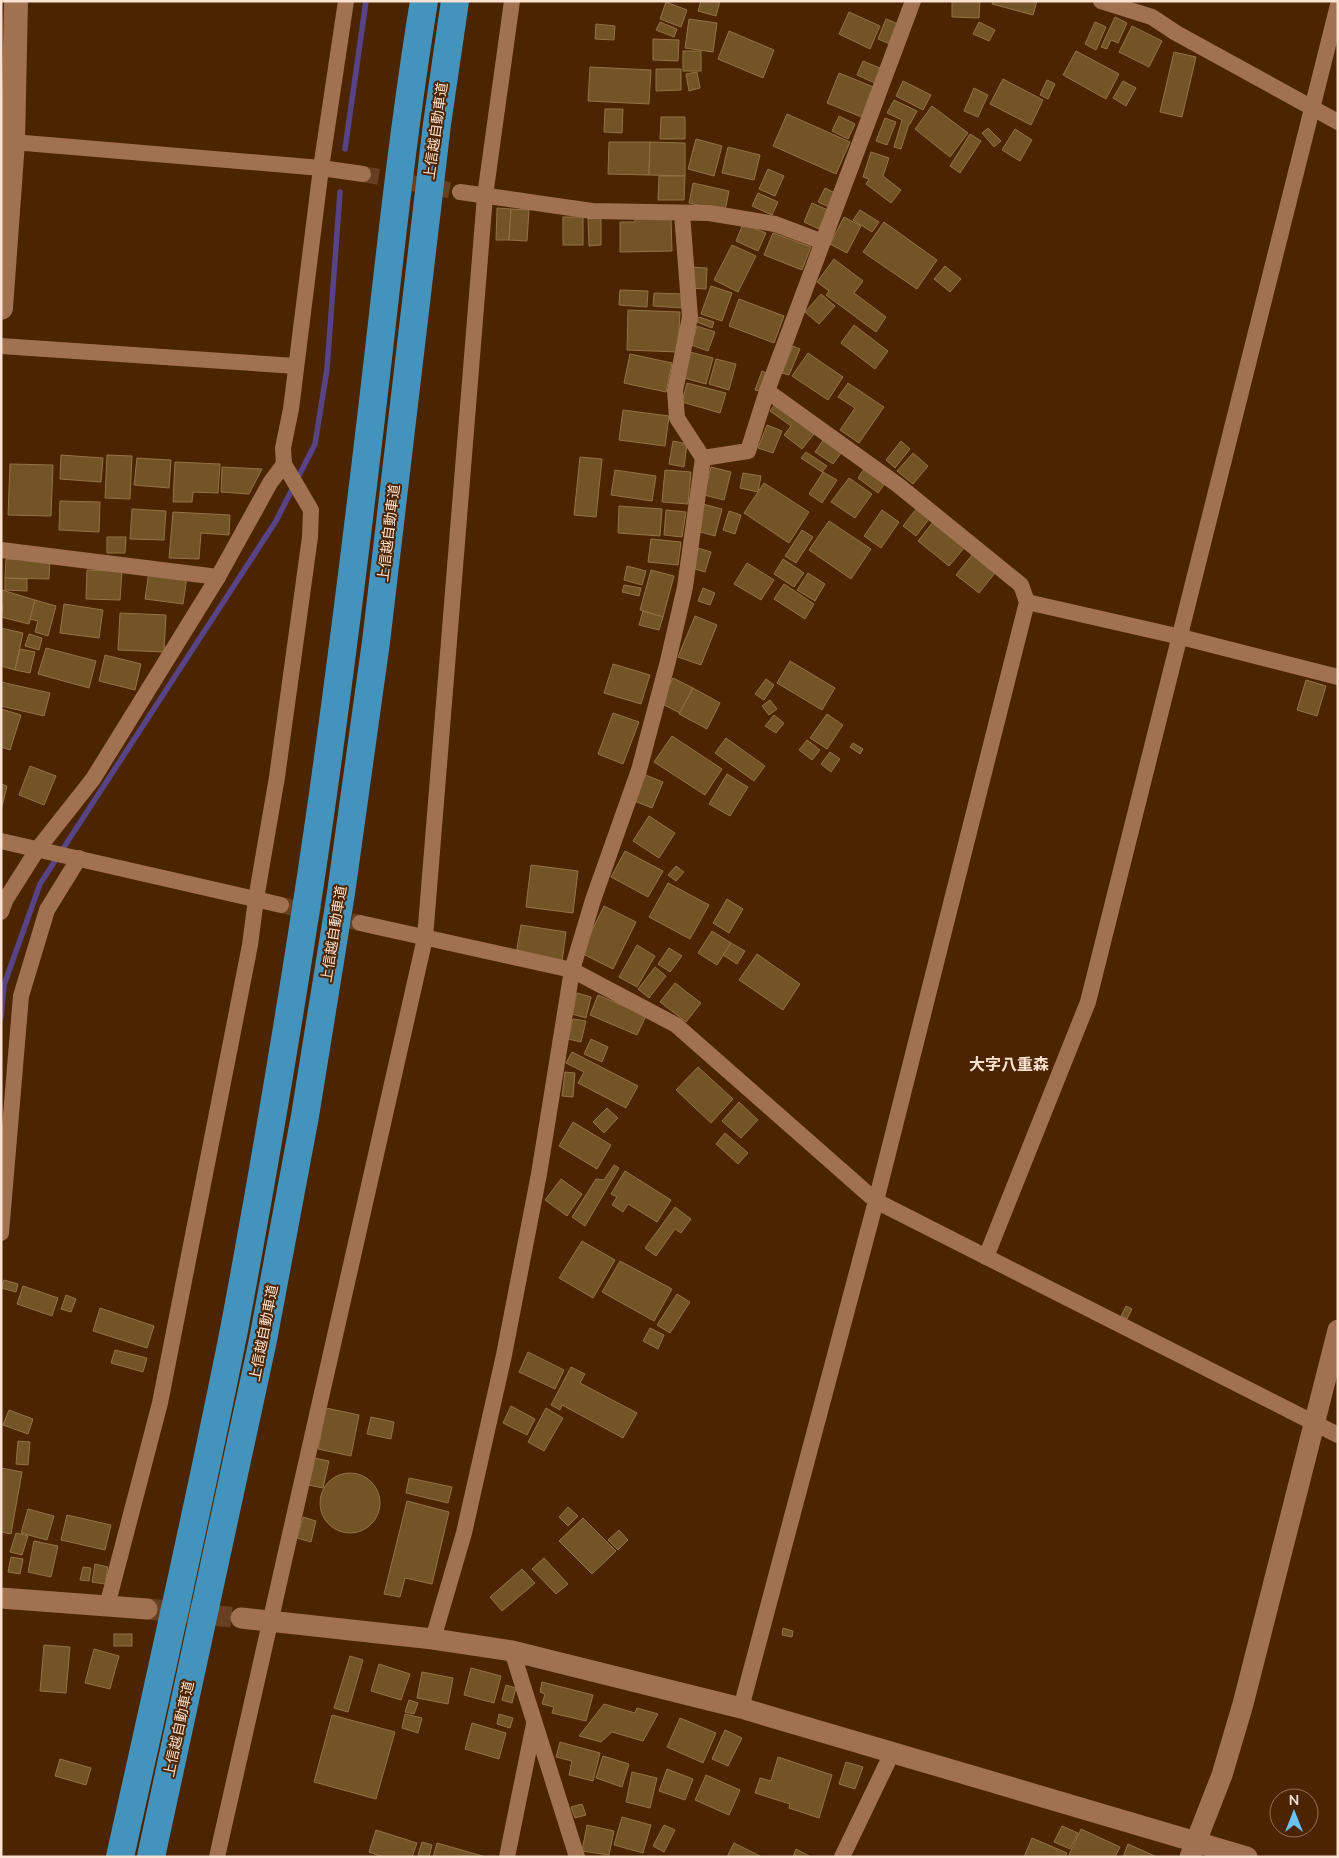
<svg xmlns="http://www.w3.org/2000/svg" width="1339" height="1858" font-family="'Nunito Sans','Noto Sans JP',sans-serif">
	<style>
		.lines { fill: none; stroke-linecap: round; stroke-linejoin: round }
		.stream { stroke: #574486; stroke-width: 5.5 }
		.building { fill: #735427; stroke: #937346 }
		.minor-tunnel { stroke: #664021; stroke-width: 16; stroke-dasharray: 16 8; stroke-linecap: butt }
		.tertiary-tunnel { stroke: #664021; stroke-width: 21; stroke-dasharray: 21 11; stroke-linecap: butt }
		.minor { stroke: #a07252; stroke-width: 16 }
		.tertiary { stroke: #a07252; stroke-width: 21 }
		.secondary { stroke: #a07252; stroke-width: 24 }
		.motorway { stroke: #4393bd; stroke-width: 28 }
		.labels { text-anchor: middle; dominant-baseline: central; stroke-width: 4; stroke-linejoin: round; paint-order: stroke }
		.street-label { font-size: 14px; fill: #fce2d1; stroke: #4b2402 }
		.quarter-label { font-size: 16px; font-weight: bold; fill: #fce2d1; stroke: #4b2402 }
	</style>
	<rect width="100%" height="100%" fill="#4b2402"/>
	<g class="lines">
		<g class="stream">
			<polyline points="345,149 366,1"/>
			<polyline points="1,1018 4,985 40,884 276,521 315,444 327,369 340,192"/>
		</g>
	</g>
	<g class="building">
		<polygon points="701,1 720,1 716,16 698,11"/>
		<polygon points="952,1 980,1 979,18 952,17"/>
		<polygon points="993,1 1037,1 1033,15 992,4"/>
		<polygon points="666,2 687,10 681,27 660,19"/>
		<polygon points="849,12 880,26 870,49 839,34"/>
		<polygon points="1115,17 1127,23 1118,43 1111,40 1107,49 1101,47"/>
		<polygon points="689,19 717,23 713,52 685,48"/>
		<polygon points="886,19 901,25 892,45 878,39"/>
		<polygon points="660,22 677,29 674,37 656,30"/>
		<polygon points="979,22 995,30 989,41 973,34"/>
		<polygon points="1095,22 1106,27 1096,50 1085,44"/>
		<polygon points="596,24 615,26 614,40 595,39"/>
		<polygon points="1132,26 1162,41 1149,67 1119,52"/>
		<polygon points="729,31 774,50 763,78 718,59"/>
		<polygon points="653,39 679,40 678,61 653,60"/>
		<rect x="683" y="51" width="18" height="20"/>
		<polygon points="1076,51 1119,74 1106,99 1063,75"/>
		<polygon points="1174,52 1196,57 1182,117 1160,112"/>
		<polygon points="863,61 885,70 879,85 857,75"/>
		<polygon points="590,67 651,70 649,104 588,101"/>
		<polygon points="656,69 681,69 681,90 656,91"/>
		<polygon points="697,72 700,88 689,91 686,74"/>
		<polygon points="839,73 876,88 864,118 827,103"/>
		<polygon points="1003,79 1043,100 1031,125 990,104"/>
		<polygon points="1047,80 1055,84 1048,99 1040,95"/>
		<polygon points="903,81 931,95 923,110 896,96"/>
		<polygon points="1123,81 1136,88 1126,106 1113,98"/>
		<polygon points="974,88 988,95 978,117 964,111"/>
		<polygon points="894,100 917,111 910,124 909,124 901,149 894,147 902,120 887,113"/>
		<polygon points="932,106 968,133 950,157 915,129"/>
		<polygon points="605,109 623,109 622,133 604,132"/>
		<polygon points="787,114 850,142 836,174 773,146"/>
		<polygon points="839,116 855,124 848,139 832,131"/>
		<polygon points="661,117 685,117 685,139 660,139"/>
		<polygon points="885,118 896,122 887,145 876,141"/>
		<polygon points="988,128 1001,141 994,147 982,133"/>
		<polygon points="1015,129 1032,140 1020,161 1002,150"/>
		<polygon points="970,134 981,141 960,173 950,166"/>
		<polygon points="696,139 722,146 714,176 688,169"/>
		<polygon points="609,142 650,142 649,175 608,174"/>
		<polygon points="650,142 685,143 685,176 649,175"/>
		<polygon points="728,147 760,155 754,180 722,173"/>
		<polygon points="871,152 889,158 883,176 901,190 891,203 866,184 869,179 863,177"/>
		<polygon points="768,169 784,176 775,196 759,189"/>
		<polygon points="659,176 685,176 684,200 658,200"/>
		<polygon points="693,183 729,191 725,211 689,203"/>
		<polygon points="825,188 835,193 829,207 818,202"/>
		<polygon points="758,193 778,202 772,215 752,206"/>
		<polygon points="812,203 828,210 819,229 804,222"/>
		<polygon points="497,208 511,209 509,240 496,240"/>
		<polygon points="511,209 529,210 527,241 509,240"/>
		<polygon points="860,210 879,222 872,232 853,220"/>
		<rect x="563" y="217" width="20" height="28"/>
		<polygon points="671,217 672,251 620,252 620,222 635,222 635,218"/>
		<polygon points="844,217 861,226 847,253 830,244"/>
		<polygon points="588,218 601,218 601,245 589,246"/>
		<polygon points="884,222 937,260 917,289 863,252"/>
		<polygon points="743,224 766,233 758,251 736,241"/>
		<polygon points="773,233 811,247 802,270 764,255"/>
		<polygon points="732,245 756,256 738,292 714,280"/>
		<polygon points="834,259 863,281 854,293 886,317 876,332 826,295 829,291 817,282"/>
		<polygon points="945,266 961,279 950,292 934,279"/>
		<polygon points="690,267 707,268 706,289 689,288"/>
		<polygon points="711,286 732,293 722,321 701,314"/>
		<polygon points="620,290 648,291 647,307 619,305"/>
		<polygon points="654,293 684,294 683,308 653,306"/>
		<polygon points="821,294 835,306 819,324 805,312"/>
		<polygon points="739,299 784,316 774,343 729,326"/>
		<polygon points="628,310 680,312 678,352 627,350"/>
		<polygon points="699,317 714,322 712,328 697,322"/>
		<polygon points="854,325 888,351 875,369 841,343"/>
		<polygon points="697,326 715,332 708,351 691,345"/>
		<polygon points="793,346 800,349 789,375 782,373"/>
		<polygon points="690,352 713,358 706,384 684,378"/>
		<polygon points="808,353 843,377 828,400 792,376"/>
		<polygon points="630,354 672,363 666,392 624,383"/>
		<polygon points="716,359 736,364 729,390 709,384"/>
		<polygon points="762,371 769,374 763,392 755,390"/>
		<polygon points="687,383 726,393 720,413 682,402"/>
		<polygon points="848,383 884,407 859,443 840,430 855,408 838,397"/>
		<polygon points="778,400 817,430 802,449 784,435 791,426 770,411"/>
		<polygon points="623,410 669,416 665,446 619,440"/>
		<polygon points="767,425 782,431 773,453 758,448"/>
		<polygon points="826,436 844,449 833,464 815,452"/>
		<polygon points="673,441 687,444 684,467 669,464"/>
		<polygon points="901,441 910,449 895,468 886,460"/>
		<polygon points="806,452 827,466 822,472 801,458"/>
		<polygon points="913,453 928,466 913,484 897,471"/>
		<polygon points="61,455 103,458 101,482 60,479"/>
		<polygon points="107,455 132,456 130,499 105,498"/>
		<polygon points="580,457 602,459 596,517 574,515"/>
		<polygon points="137,458 171,460 169,488 134,485"/>
		<polygon points="175,462 220,464 218,493 193,492 192,502 173,502"/>
		<polygon points="10,464 53,465 51,516 8,515"/>
		<polygon points="866,466 887,481 878,493 858,478"/>
		<polygon points="222,467 262,469 249,494 221,492"/>
		<polygon points="711,467 731,472 724,500 704,495"/>
		<polygon points="615,470 656,476 652,501 611,495"/>
		<polygon points="665,470 691,472 688,504 662,502"/>
		<polygon points="823,472 837,480 822,503 809,494"/>
		<polygon points="743,473 761,476 758,492 740,488"/>
		<polygon points="849,478 872,494 855,518 831,502"/>
		<polygon points="764,483 809,512 789,543 744,513"/>
		<polygon points="60,501 100,502 99,532 59,530"/>
		<polygon points="703,504 722,509 715,536 697,531"/>
		<polygon points="619,506 662,509 660,536 618,533"/>
		<polygon points="132,509 166,511 164,540 130,539"/>
		<polygon points="916,509 929,519 916,536 903,526"/>
		<polygon points="666,510 686,512 682,537 664,535"/>
		<polygon points="882,510 899,522 881,548 864,536"/>
		<polygon points="729,511 741,515 735,534 723,530"/>
		<polygon points="173,512 230,515 229,535 201,533 199,559 169,558"/>
		<polygon points="829,521 871,549 851,579 809,550"/>
		<polygon points="933,522 965,547 949,566 918,541"/>
		<polygon points="802,530 813,537 796,563 785,556"/>
		<polygon points="107,537 126,537 125,553 107,553"/>
		<polygon points="651,539 681,542 678,565 648,562"/>
		<polygon points="698,548 711,552 705,572 692,568"/>
		<polygon points="972,555 995,573 979,593 956,575"/>
		<polygon points="6,559 50,561 49,579 5,578"/>
		<polygon points="783,559 804,573 794,587 774,574"/>
		<polygon points="747,563 774,580 761,600 734,584"/>
		<polygon points="627,566 646,571 642,585 624,580"/>
		<polygon points="87,570 122,571 120,600 86,599"/>
		<polygon points="651,570 674,576 663,617 640,610"/>
		<polygon points="149,572 187,577 183,604 145,599"/>
		<polygon points="808,573 825,584 815,601 797,590"/>
		<polygon points="5,578 27,579 27,591 5,590"/>
		<polygon points="784,584 814,604 805,619 774,599"/>
		<polygon points="624,585 641,588 639,596 622,592"/>
		<polygon points="703,588 715,593 710,605 698,601"/>
		<polygon points="2,590 35,600 29,624 1,617 3,606 1,605"/>
		<polygon points="35,600 56,606 48,636 35,632 38,621 30,619"/>
		<polygon points="64,604 103,610 99,638 60,633"/>
		<polygon points="643,611 663,617 659,630 639,625"/>
		<polygon points="120,613 166,615 164,652 118,650"/>
		<polygon points="695,616 717,625 701,665 678,657"/>
		<polygon points="1,628 23,633 15,670 1,666"/>
		<polygon points="29,634 42,638 39,650 25,646"/>
		<polygon points="46,648 96,661 89,688 38,674"/>
		<polygon points="20,649 35,652 30,673 15,670"/>
		<polygon points="105,655 141,664 135,690 99,681"/>
		<polygon points="790,661 835,688 822,710 777,683"/>
		<polygon points="613,664 650,675 641,704 604,693"/>
		<polygon points="673,678 693,688 680,713 660,703"/>
		<polygon points="766,679 774,685 764,700 755,694"/>
		<polygon points="1306,680 1326,686 1317,716 1297,710"/>
		<polygon points="1,682 50,693 44,716 1,706"/>
		<polygon points="693,688 720,703 707,729 679,714"/>
		<polygon points="770,700 777,709 769,715 762,706"/>
		<polygon points="1,709 21,715 10,750 1,747"/>
		<polygon points="613,713 639,722 623,764 598,754"/>
		<polygon points="827,714 843,725 827,749 810,738"/>
		<polygon points="774,715 784,723 776,733 765,726"/>
		<polygon points="672,736 722,769 705,795 654,762"/>
		<polygon points="726,738 765,766 754,781 715,753"/>
		<polygon points="807,740 820,750 812,760 799,750"/>
		<polygon points="853,743 863,749 860,754 850,747"/>
		<polygon points="830,752 840,759 831,772 821,764"/>
		<polygon points="30,766 56,776 44,805 19,795"/>
		<polygon points="643,774 663,782 652,808 632,800"/>
		<polygon points="727,774 748,787 730,816 709,804"/>
		<polygon points="1,784 7,786 1,811"/>
		<polygon points="649,816 675,833 659,858 633,841"/>
		<polygon points="625,851 663,871 648,897 611,877"/>
		<polygon points="531,865 578,871 573,913 526,907"/>
		<polygon points="676,866 684,872 676,881 668,875"/>
		<polygon points="668,883 709,905 690,939 649,917"/>
		<polygon points="727,899 743,909 729,933 713,923"/>
		<polygon points="604,906 636,922 613,969 581,953"/>
		<polygon points="521,925 566,932 562,961 516,954"/>
		<polygon points="712,931 731,943 717,965 698,953"/>
		<polygon points="731,943 745,951 737,964 723,955"/>
		<polygon points="637,945 655,956 637,987 619,977"/>
		<polygon points="669,948 682,956 670,972 658,964"/>
		<polygon points="757,954 800,984 783,1010 739,980"/>
		<polygon points="655,967 666,976 649,998 638,989"/>
		<polygon points="675,983 701,1003 686,1022 660,1002"/>
		<polygon points="577,993 591,997 586,1018 572,1014"/>
		<polygon points="598,995 646,1016 637,1035 590,1015"/>
		<polygon points="573,1019 586,1021 581,1042 568,1039"/>
		<polygon points="591,1039 608,1047 602,1062 584,1054"/>
		<polygon points="572,1052 638,1086 626,1108 578,1083 584,1072 566,1063"/>
		<polygon points="698,1067 733,1099 711,1123 676,1090"/>
		<polygon points="565,1072 575,1073 573,1097 562,1096"/>
		<polygon points="739,1102 758,1120 741,1138 722,1121"/>
		<polygon points="607,1108 618,1118 604,1133 593,1122"/>
		<polygon points="573,1122 611,1145 597,1169 559,1146"/>
		<polygon points="725,1133 748,1153 738,1164 716,1144"/>
		<polygon points="614,1165 619,1168 585,1226 572,1217 596,1179 604,1180"/>
		<polygon points="625,1171 671,1200 657,1222 628,1204 623,1212 612,1205 617,1197 611,1194"/>
		<polygon points="561,1179 582,1194 567,1216 545,1200"/>
		<polygon points="675,1207 691,1219 681,1233 675,1229 656,1256 645,1248"/>
		<polygon points="582,1241 615,1260 593,1298 559,1278"/>
		<polygon points="620,1261 672,1289 654,1321 602,1292"/>
		<polygon points="4,1280 18,1284 16,1292 1,1288"/>
		<polygon points="23,1286 58,1298 52,1316 17,1304"/>
		<polygon points="677,1294 690,1302 670,1333 657,1325"/>
		<polygon points="66,1295 76,1299 71,1312 61,1309"/>
		<polygon points="1126,1306 1132,1309 1127,1319 1121,1316"/>
		<polygon points="100,1308 154,1326 147,1348 93,1331"/>
		<polygon points="650,1328 664,1335 658,1349 643,1341"/>
		<polygon points="115,1350 147,1358 143,1372 111,1363"/>
		<polygon points="528,1352 564,1370 555,1389 519,1372"/>
		<polygon points="571,1367 585,1374 580,1383 637,1413 623,1438 562,1405 560,1410 551,1405"/>
		<polygon points="511,1406 535,1419 527,1435 503,1423"/>
		<polygon points="326,1408 359,1415 351,1456 318,1449"/>
		<polygon points="546,1408 563,1418 544,1451 528,1442"/>
		<polygon points="9,1410 33,1419 28,1434 3,1425"/>
		<polygon points="371,1417 394,1422 391,1439 367,1434"/>
		<polygon points="18,1441 30,1442 28,1465 16,1464"/>
		<polygon points="314,1458 329,1461 323,1488 308,1485"/>
		<polygon points="1,1468 22,1472 11,1534 1,1532"/>
		<circle cx="350" cy="1503" r="30"/>
		<polygon points="409,1478 452,1487 448,1503 406,1493"/>
		<polygon points="407,1501 449,1512 432,1584 405,1578 400,1597 384,1594"/>
		<polygon points="568,1507 578,1516 568,1526 559,1517"/>
		<polygon points="28,1509 54,1516 47,1540 21,1533"/>
		<polygon points="67,1515 111,1525 105,1550 61,1540"/>
		<polygon points="303,1517 316,1521 311,1542 297,1538"/>
		<polygon points="583,1518 616,1551 592,1574 559,1541"/>
		<polygon points="619,1530 628,1540 618,1550 608,1540"/>
		<polygon points="16,1533 28,1536 22,1555 10,1552"/>
		<polygon points="34,1541 58,1546 51,1577 28,1572"/>
		<polygon points="11,1557 23,1559 20,1574 8,1572"/>
		<polygon points="544,1558 568,1584 556,1594 532,1569"/>
		<polygon points="95,1564 108,1567 105,1584 92,1582"/>
		<polygon points="83,1567 91,1568 89,1581 80,1580"/>
		<polygon points="522,1569 535,1583 502,1611 490,1597"/>
		<polygon points="783,1628 793,1631 792,1637 782,1635"/>
		<rect x="114" y="1634" width="18" height="12"/>
		<polygon points="44,1645 70,1647 66,1693 40,1691"/>
		<polygon points="94,1649 119,1656 110,1689 85,1683"/>
		<polygon points="350,1656 363,1660 348,1712 334,1708"/>
		<polygon points="379,1664 410,1674 401,1700 371,1691"/>
		<polygon points="471,1668 501,1676 494,1703 464,1695"/>
		<polygon points="422,1672 453,1678 448,1704 417,1698"/>
		<polygon points="542,1682 593,1695 586,1721 552,1713 554,1707 542,1704 545,1694 540,1692"/>
		<polygon points="506,1685 516,1688 512,1703 502,1700"/>
		<polygon points="409,1700 418,1703 414,1714 405,1712"/>
		<polygon points="604,1704 635,1713 637,1708 658,1714 643,1741 612,1732 601,1742 579,1736"/>
		<polygon points="405,1714 422,1718 418,1733 402,1728"/>
		<polygon points="499,1714 513,1718 510,1728 497,1724"/>
		<polygon points="332,1715 395,1732 376,1799 314,1782"/>
		<polygon points="680,1718 716,1733 703,1763 667,1747"/>
		<polygon points="472,1723 506,1733 499,1759 465,1749"/>
		<polygon points="725,1730 742,1738 728,1766 712,1759"/>
		<polygon points="560,1742 600,1753 593,1781 569,1775 572,1761 556,1757"/>
		<polygon points="603,1756 629,1764 622,1787 596,1778"/>
		<polygon points="778,1757 832,1775 819,1818 789,1808 790,1804 755,1793 760,1778 771,1781"/>
		<polygon points="60,1759 91,1768 86,1785 55,1776"/>
		<polygon points="846,1762 863,1767 855,1789 839,1784"/>
		<polygon points="667,1769 693,1779 685,1800 659,1791"/>
		<polygon points="632,1772 657,1778 650,1808 626,1802"/>
		<polygon points="706,1775 740,1790 729,1815 695,1800"/>
		<polygon points="582,1804 586,1815 575,1818 571,1807"/>
		<polygon points="622,1817 651,1825 643,1853 614,1845"/>
		<polygon points="587,1825 614,1831 609,1855 582,1851"/>
		<polygon points="664,1825 675,1830 664,1852 653,1846"/>
		<polygon points="1062,1826 1078,1833 1070,1849 1054,1842"/>
		<polygon points="1081,1829 1120,1847 1115,1857 1068,1857"/>
		<polygon points="376,1830 417,1843 412,1857 383,1857 369,1852"/>
		<polygon points="1032,1838 1067,1853 1065,1857 1024,1857"/>
		<polygon points="422,1842 432,1845 429,1857 418,1855"/>
		<polygon points="437,1843 486,1857 433,1857"/>
		<polygon points="734,1843 762,1857 727,1857"/>
		<polygon points="1128,1844 1157,1857 1123,1857"/>
		<polygon points="796,1849 811,1857 793,1857"/>
	</g>
	<g class="lines">
		<g class="minor-tunnel">
			<polyline points="363,174 460,192"/>
			<polyline points="281,905 360,923"/>
		</g>
		<polyline class="tertiary-tunnel" points="147,1609 241,1618"/>
		<g class="minor">
			<polyline points="1101,1 1152,17 1176,33 1338,122"/>
			<polyline points="13,142 321,168 363,174"/>
			<polyline points="460,192 592,211 709,213 775,224 823,242"/>
			<polyline points="682,213 690,317 675,391 677,418 703,458"/>
			<polyline points="1,346 296,366"/>
			<polyline points="1,550 218,577"/>
			<polyline points="1027,602 1181,637 1338,677"/>
			<polyline points="1,841 281,905"/>
			<polyline points="1,912 6,899 37,850 93,779 218,577 270,483 284,464"/>
			<polyline points="360,923 572,970 676,1025 876,1201 1338,1435"/>
			<polyline points="1,1233 21,996 47,910 79,858"/>
			<polyline points="986,1257 1088,1002 1338,5"/>
			<polyline points="107,1606 160,1403 250,945 256,899 277,777 310,537 311,510 284,464 283,448 291,409 321,168 346,1"/>
			<polyline points="433,1639 464,1533 504,1355 539,1174 572,970 593,900 639,770 668,661 685,587 703,458 748,451 767,391 913,1"/>
			<polyline points="512,1651 577,1857"/>
			<polyline points="741,1708 876,1201 1027,602 1021,585 898,485 767,391"/>
			<polyline points="217,1857 425,938 485,196 512,1"/>
			<polyline points="507,1857 534,1724"/>
			<polyline points="842,1857 892,1753"/>
		</g>
		<g class="tertiary">
			<polyline points="1,1598 147,1609"/>
			<polyline points="241,1618 433,1639 512,1651 741,1708 1247,1857"/>
			<polyline points="1190,1857 1222,1775 1243,1704 1338,1330"/>
		</g>
		<polyline class="secondary" points="1,308 13,142 16,1"/>
		<g class="motorway">
			<path d="M 120,1857 C 159,1681 199,1506 234,1330 C 262,1181 287,1032 310,883 C 336,711 357,539 377,367 C 391,245 404,123 424,1"/>
			<polyline points="151,1857 263,1340 305,1116 341,893 376,642 437,124 455,1"/>
		</g>
	</g>
	<g class="labels">
		<g class="street-label">
			<text transform="translate(436 131) rotate(-82)">上信越自動車道</text>
			<text transform="translate(389 533) rotate(-83)">上信越自動車道</text>
			<text transform="translate(334 934) rotate(-81)">上信越自動車道</text>
			<text transform="translate(264 1333) rotate(-79)">上信越自動車道</text>
			<text transform="translate(179 1729) rotate(-78)">上信越自動車道</text>
		</g>
		<g class="quarter-label">
			<text x="1009" y="1065">大字八重森</text>
		</g>
	</g>
	<rect width="1339" height="1858" fill="none" stroke="#fce2d1" stroke-width="5"/>
	<g transform="translate(1294 1813)"><circle r="24" fill="#4b2402" stroke="#927055"/>
	<path d="M0-4L9 19L0 12L-9 19Z" fill="#6cc3f2"/>
	<text y="-8" font-size="14" font-weight="bold" text-anchor="middle" fill="#fce2d1">N</text>
	</g>
</svg>
